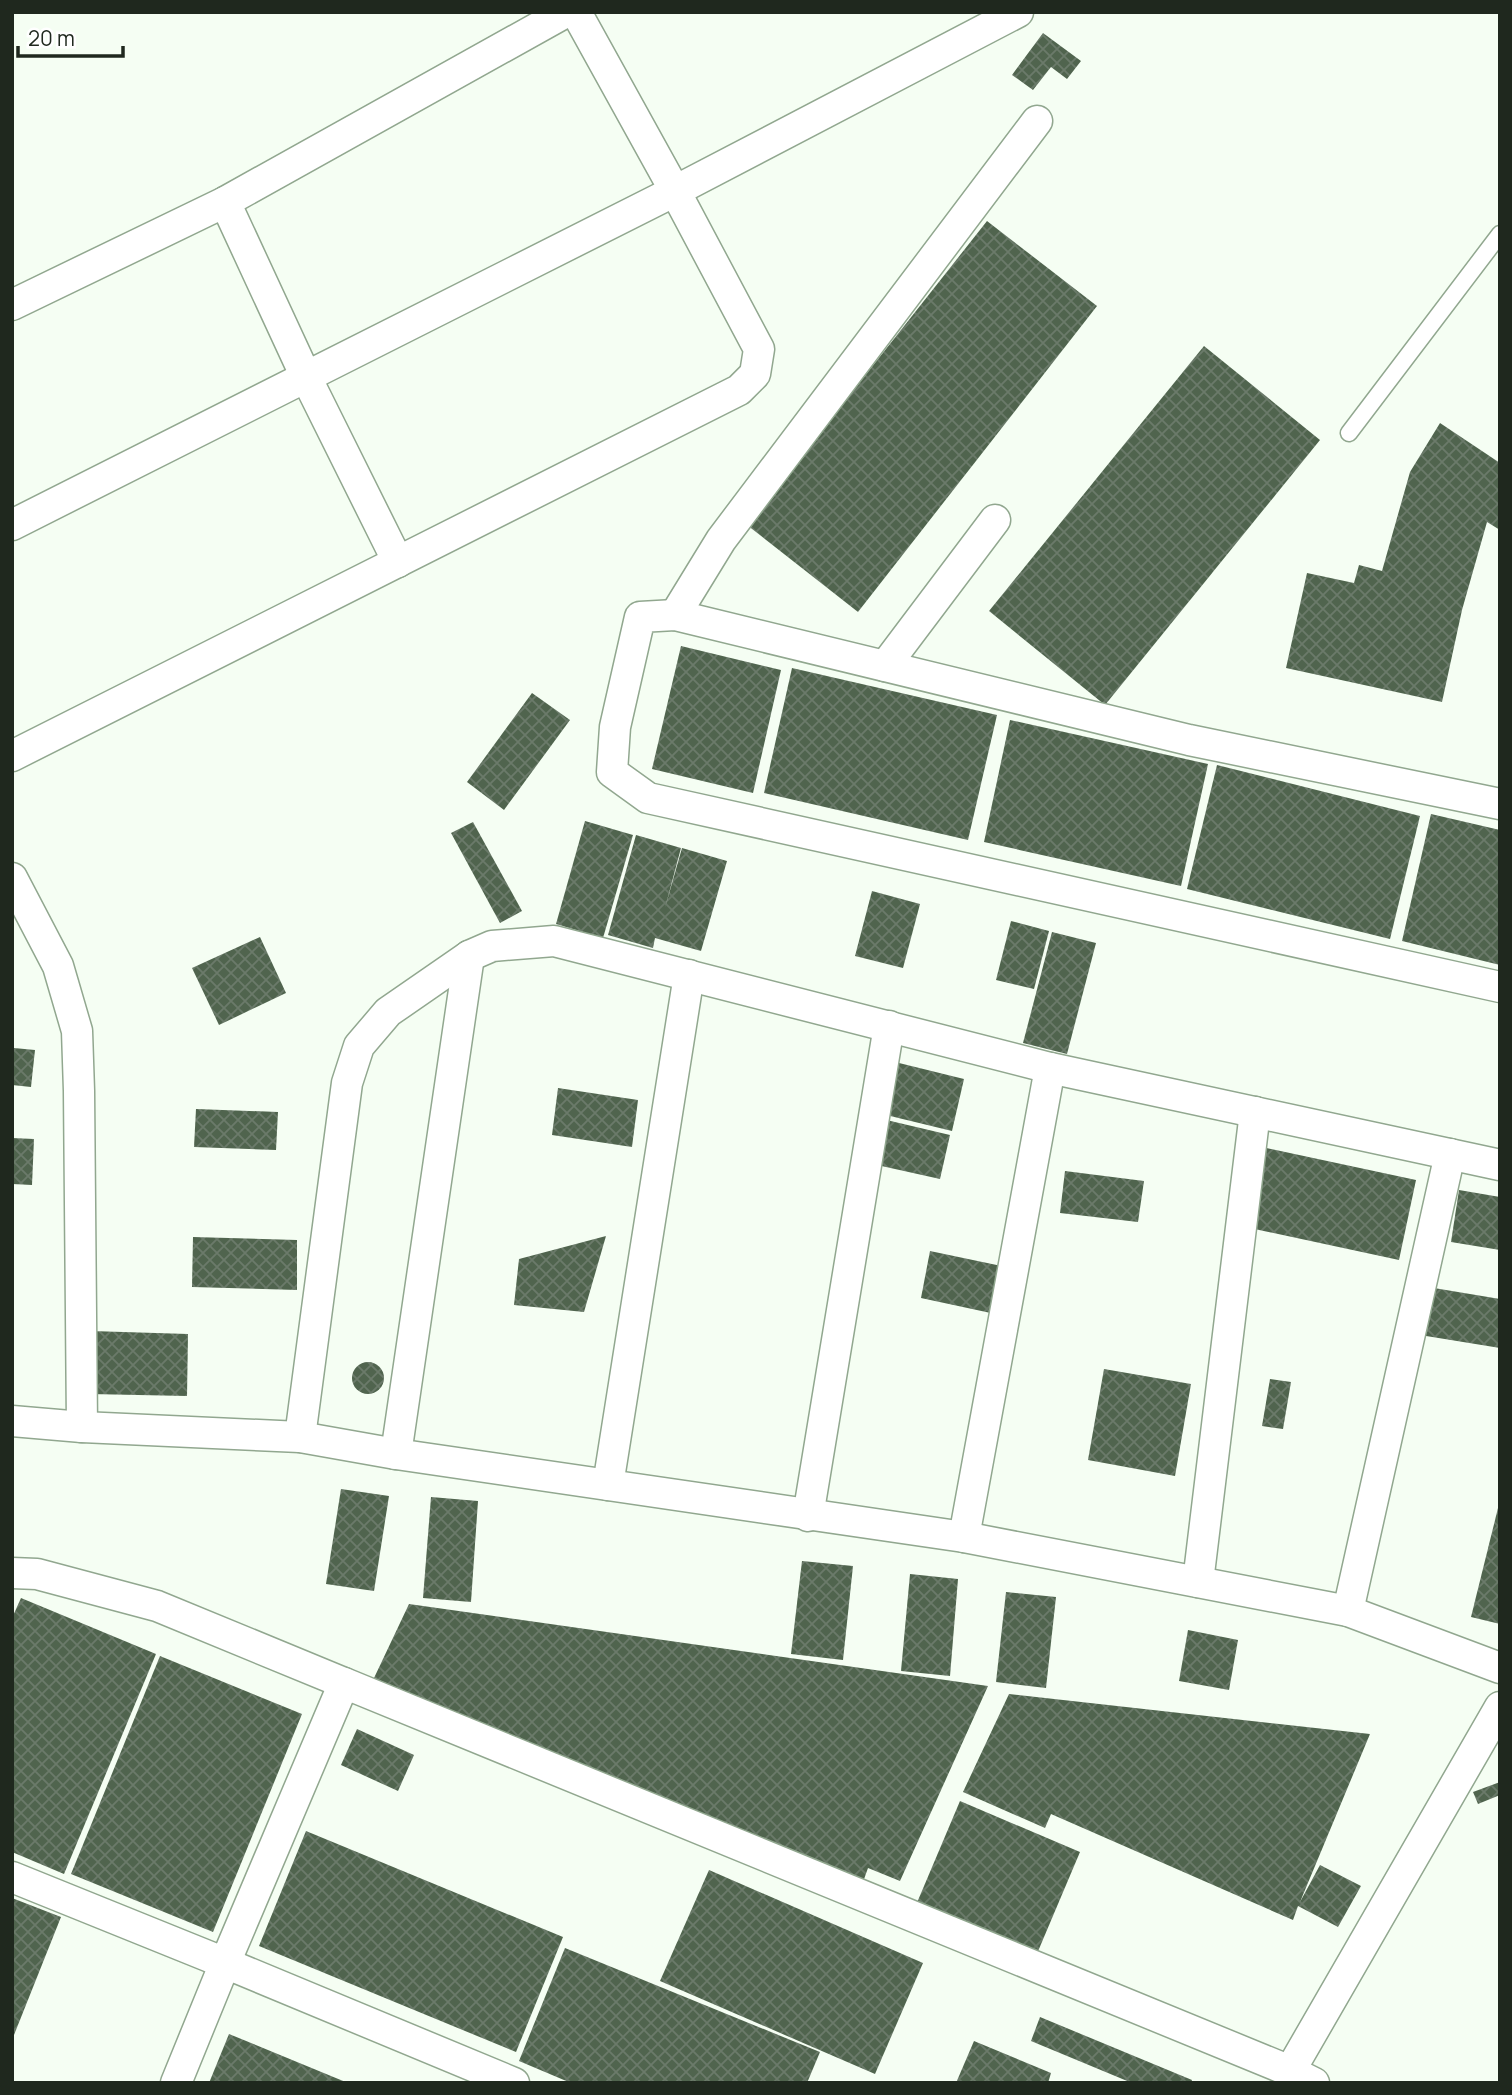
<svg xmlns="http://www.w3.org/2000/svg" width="1512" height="2095" font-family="Manrope,sans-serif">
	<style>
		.building { fill: url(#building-cross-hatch) }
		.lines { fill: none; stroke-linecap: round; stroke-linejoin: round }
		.lane-casing { stroke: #91a78f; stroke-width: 19 }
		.street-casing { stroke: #91a78f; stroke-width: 33 }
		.lane { stroke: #fff; stroke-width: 16 }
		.street { stroke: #fff; stroke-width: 30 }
	</style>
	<defs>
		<pattern id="building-cross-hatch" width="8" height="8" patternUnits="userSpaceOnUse" patternTransform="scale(1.75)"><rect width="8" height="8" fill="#50644e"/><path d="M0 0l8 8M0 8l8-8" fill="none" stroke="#6b7a6a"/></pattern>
	</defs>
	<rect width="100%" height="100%" fill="#f5fef3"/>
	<g class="building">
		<polygon points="1043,33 1081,61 1067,79 1051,67 1033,90 1012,75"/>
		<polygon points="987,221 1097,306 858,612 747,525"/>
		<polygon points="1204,346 1320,440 1105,705 989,611"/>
		<polygon points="1440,423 1500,463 1500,530 1487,522 1462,610 1442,702 1286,668 1307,573 1354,583 1359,565 1382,571 1410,472"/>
		<polygon points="681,646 781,670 753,793 652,769"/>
		<polygon points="792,668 997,715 968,840 764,793"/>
		<polygon points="532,693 570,720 504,810 467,782"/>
		<polygon points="1010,720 1208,764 1181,886 984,842"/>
		<polygon points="1217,765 1420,816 1390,939 1187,889"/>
		<polygon points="1431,814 1500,830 1500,965 1402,941"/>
		<polygon points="585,821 633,835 603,938 556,924"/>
		<polygon points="473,822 522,911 500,923 451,833"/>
		<polygon points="636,835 681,848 665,908 682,848 727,861 701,951 655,938 653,948 608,935"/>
		<polygon points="872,891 920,904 903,968 855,956"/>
		<polygon points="1011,921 1049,931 1034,989 996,980"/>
		<polygon points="1052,932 1096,943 1067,1054 1023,1043"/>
		<polygon points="260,937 286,993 219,1025 192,968"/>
		<polygon points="14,1048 35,1050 31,1087 12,1085"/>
		<polygon points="895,1062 964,1079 952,1131 882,1114"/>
		<polygon points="558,1088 638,1100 632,1147 552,1135"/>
		<polygon points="196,1109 278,1112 276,1150 194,1147"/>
		<polygon points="878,1118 950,1135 940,1179 868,1163"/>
		<polygon points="12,1138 34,1139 32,1185 12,1184"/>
		<polygon points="1262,1147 1416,1180 1399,1260 1245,1227"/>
		<polygon points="1065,1171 1144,1181 1138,1222 1060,1213"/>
		<polygon points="1459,1190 1500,1197 1500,1250 1451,1242"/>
		<polygon points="606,1236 584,1312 514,1305 519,1259"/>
		<polygon points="193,1237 297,1240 297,1290 192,1287"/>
		<polygon points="930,1251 1011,1268 1000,1315 921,1298"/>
		<polygon points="1428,1287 1500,1299 1500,1348 1420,1335"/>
		<polygon points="91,1331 188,1334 187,1396 89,1394"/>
		<circle cx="368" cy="1378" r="16"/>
		<polygon points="1104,1369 1191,1384 1175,1476 1088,1460"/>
		<polygon points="1270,1379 1291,1382 1283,1429 1262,1426"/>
		<polygon points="341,1489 389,1496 374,1591 326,1584"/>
		<polygon points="431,1497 478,1501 471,1602 423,1598"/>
		<polygon points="1499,1504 1500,1505 1500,1624 1471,1617"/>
		<polygon points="802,1561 853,1566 843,1660 791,1654"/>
		<polygon points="910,1574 958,1579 950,1676 901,1671"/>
		<polygon points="1006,1592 1056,1597 1046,1688 996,1682"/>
		<polygon points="21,1598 156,1654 64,1874 12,1852 12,1618"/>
		<polygon points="409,1604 988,1686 900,1881 868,1868 863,1882 374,1678"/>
		<polygon points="1188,1630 1238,1640 1229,1690 1179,1681"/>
		<polygon points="160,1656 302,1714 213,1932 71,1874"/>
		<polygon points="1009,1694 1370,1734 1300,1902 1320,1865 1361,1886 1338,1927 1298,1906 1293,1920 1051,1814 1045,1828 963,1792"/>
		<polygon points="357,1729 414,1755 398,1791 341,1765"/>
		<polygon points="1500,1782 1500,1795 1478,1804 1473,1792"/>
		<polygon points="960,1801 1080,1852 1036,1956 916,1905"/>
		<polygon points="306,1831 563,1937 516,2052 259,1946"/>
		<polygon points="709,1870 923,1963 875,2074 660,1981"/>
		<polygon points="12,1898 61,1917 12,2040"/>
		<polygon points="565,1948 820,2052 807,2083 571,2083 519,2061"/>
		<polygon points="1040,2017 1192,2080 1191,2083 1132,2083 1031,2041"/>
		<polygon points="229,2034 348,2083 209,2083"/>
		<polygon points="974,2041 1051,2073 1048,2083 956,2083"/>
	</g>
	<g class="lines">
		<g class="lane-casing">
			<polyline id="lane" points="1349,433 1500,234"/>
		</g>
		<g class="street-casing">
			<g id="street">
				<polyline points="225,202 306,377 398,562"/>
				<polyline points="12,305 225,202 566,12"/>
				<polyline points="12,525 675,191 1018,12"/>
				<polyline points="675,615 721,540 1037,121"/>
				<polyline points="885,666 995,520"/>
				<polyline points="12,756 739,390 755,374 759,349 675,191 576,12"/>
				<polyline points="1500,804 1189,740 675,615 640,617 615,727 612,772 648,798 1500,987"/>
				<polyline points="12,878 58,966 77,1031 79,1091 82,1427"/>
				<polyline points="12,1421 82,1427 300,1437 396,1454 964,1537 1348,1611 1500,1668"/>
				<polyline points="300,1437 347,1083 359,1046 388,1012 469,956 492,946 554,941 1050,1068 1500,1165"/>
				<polyline points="396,1454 469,956"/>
				<polyline points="608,1485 689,975"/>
				<polyline points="808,1516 889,1026"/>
				<polyline points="964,1537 1050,1068"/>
				<polyline points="12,1573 37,1574 157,1606 344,1683"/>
				<polyline points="1198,1582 1255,1112"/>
				<polyline points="1348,1611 1450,1154"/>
				<polyline points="12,1877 225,1963 344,1683 1290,2071 1314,2083"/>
				<polyline points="1290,2071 1500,1707"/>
				<polyline points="176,2083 225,1963 514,2083"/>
			</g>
		</g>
		<use href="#lane" class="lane"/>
		<use href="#street" class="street"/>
	</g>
	<rect width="1512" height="2095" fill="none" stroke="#1f281e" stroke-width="28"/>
	<path d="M18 46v10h105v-10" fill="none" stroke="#1f281e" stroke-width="3.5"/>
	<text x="28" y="46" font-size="21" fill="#1f281e" stroke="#ffffff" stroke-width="5" paint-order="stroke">20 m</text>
</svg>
